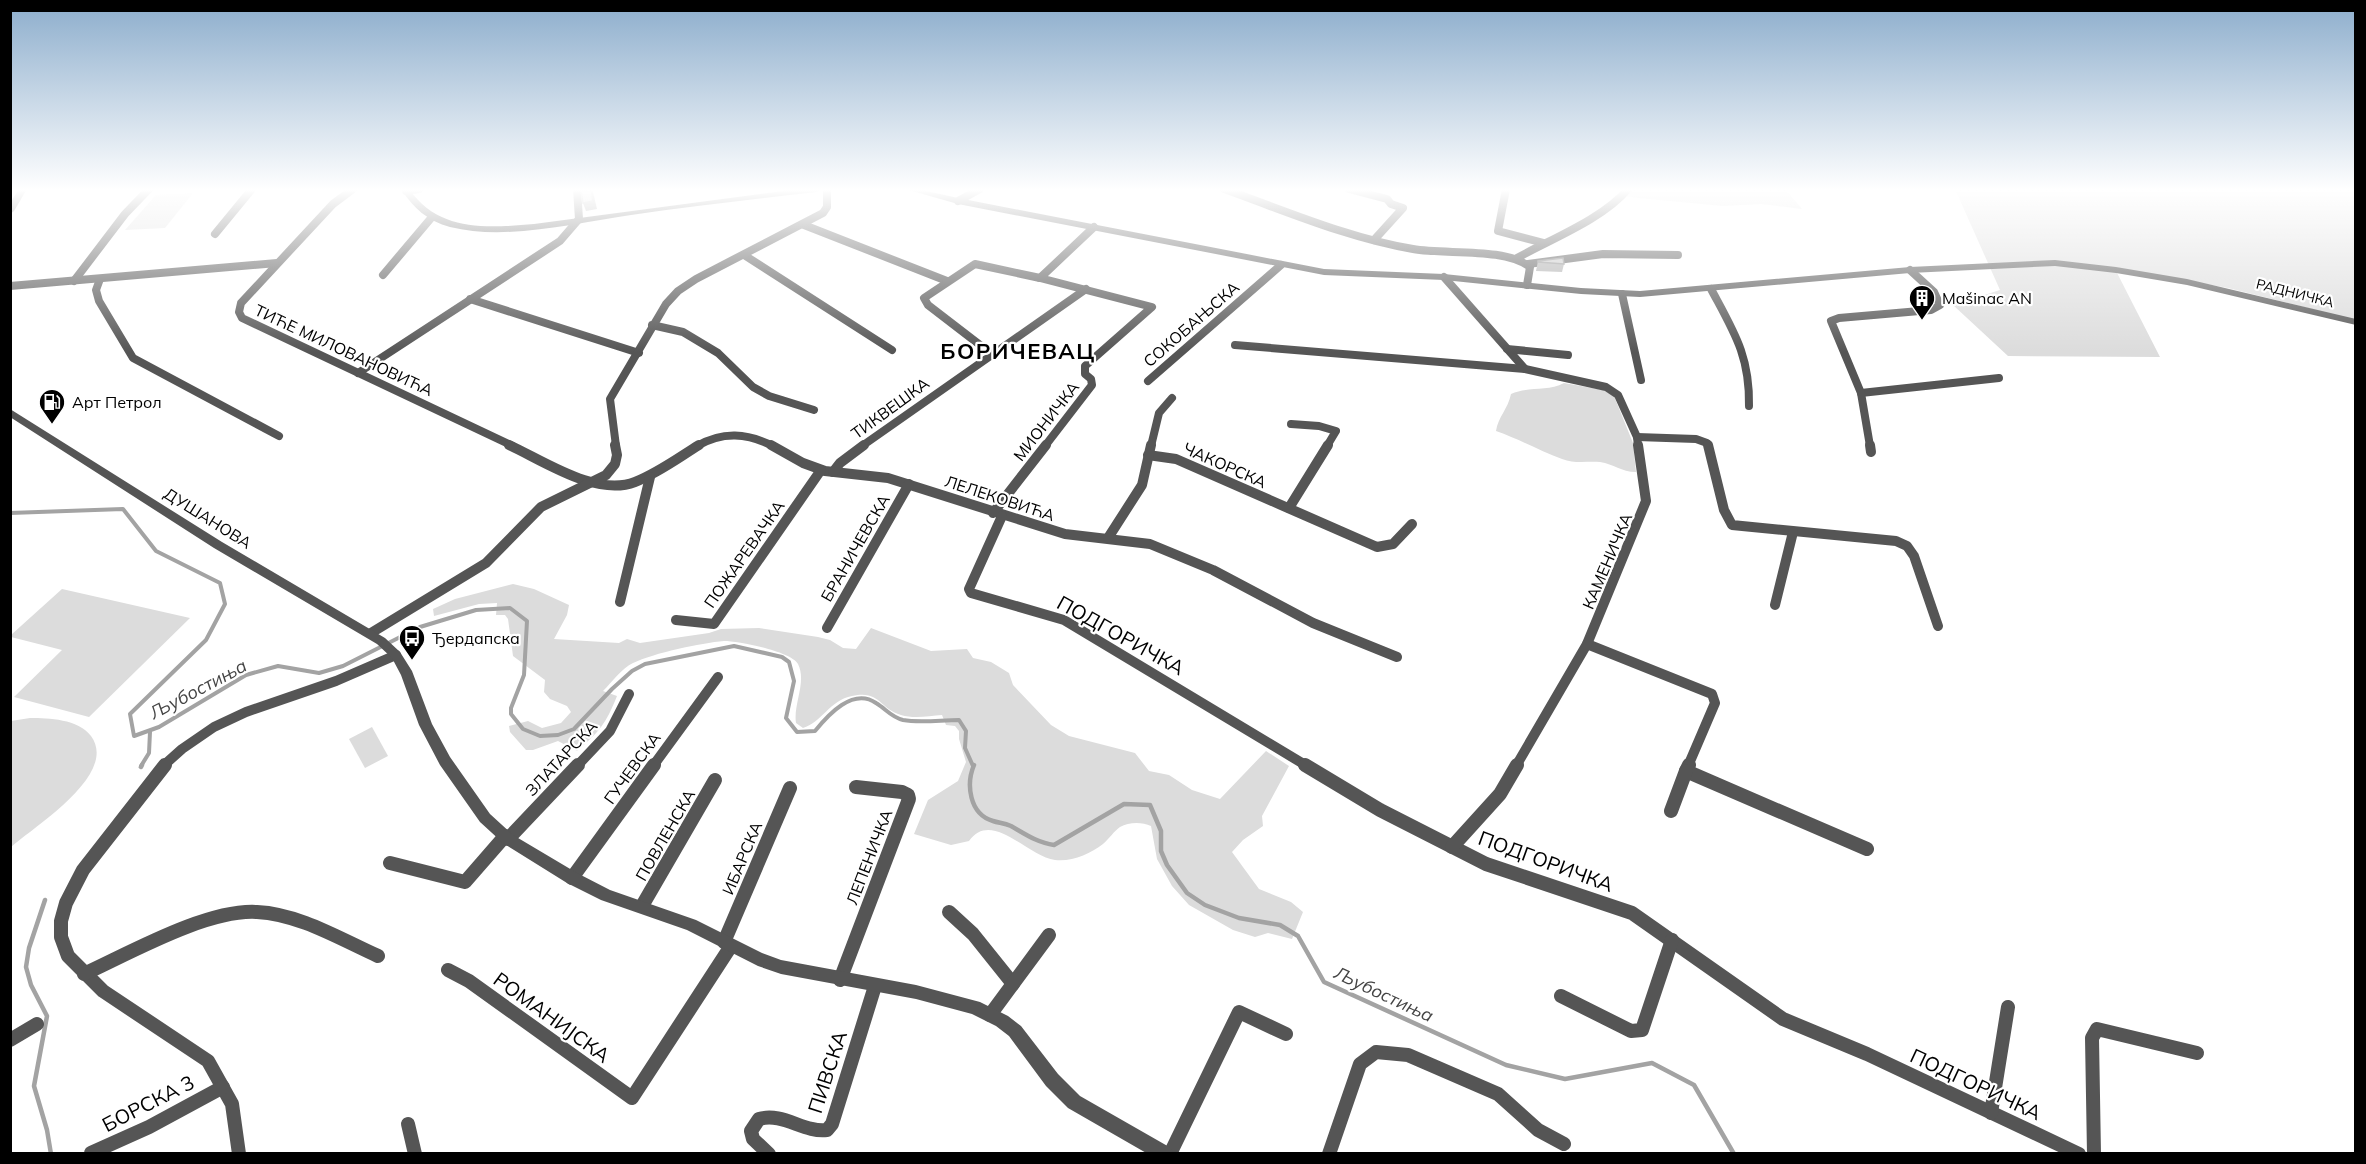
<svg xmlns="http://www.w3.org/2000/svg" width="2366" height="1164" font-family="Mulish,sans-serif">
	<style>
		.green { fill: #dcdcdc }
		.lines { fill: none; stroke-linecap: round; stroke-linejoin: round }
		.stream-far1 { stroke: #a3a3a3; stroke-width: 4 }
		.stream { stroke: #a3a3a3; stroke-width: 4.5 }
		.minor-far2 { stroke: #555; stroke-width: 8 }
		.minor-far1 { stroke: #555; stroke-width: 10 }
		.minor { stroke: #555; stroke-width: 14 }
		.tertiary { fill: #555; fill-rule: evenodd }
		.wall { fill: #a9a9a9 }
		.shaded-wall { fill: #898989 }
		.building { fill: #c4c4c4; stroke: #898989; stroke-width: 1.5 }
		.labels { text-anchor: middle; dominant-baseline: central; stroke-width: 4.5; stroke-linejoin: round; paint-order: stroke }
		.far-street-label { font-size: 14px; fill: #000; stroke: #fff }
		.poi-label { font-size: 16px; fill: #000; stroke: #fff; text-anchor: start }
		.street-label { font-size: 16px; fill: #000; stroke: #fff }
		.water-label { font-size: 18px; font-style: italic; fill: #444; stroke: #fff }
		.near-street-label { font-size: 20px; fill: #000; stroke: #fff }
		.district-label { font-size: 22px; font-weight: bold; letter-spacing: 1.5px; fill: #000; stroke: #fff }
	</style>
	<rect width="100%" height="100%" fill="#fff"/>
	<g class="green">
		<polygon points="1628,189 1785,189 1802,209 1761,204 1723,206 1638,198 1625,196"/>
		<polygon points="1955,189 2355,189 2355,320 2228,288 2114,267 2160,357 2008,356 1953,305 2000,290"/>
		<polygon points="193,193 165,228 125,230 156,195"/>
		<path d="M 1564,383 L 1603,390 L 1614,396 L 1633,443 L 1636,472 C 1621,472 1614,464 1600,462 C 1587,461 1575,464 1562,459 C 1540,451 1519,439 1496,431 C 1498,417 1508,409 1511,394 C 1528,386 1547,392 1564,383 Z"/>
		<path d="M 513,584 L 534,589 L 569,605 L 567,615 L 554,639 L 619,643 L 627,639 L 640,643 L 709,633 L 721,629 L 759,628 L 818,637 L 830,640 L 843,648 L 856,649 L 871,628 L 931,651 L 967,649 L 973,658 L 991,662 L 1009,673 L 1013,685 L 1051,725 L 1069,736 L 1135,753 L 1149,771 L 1169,775 L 1192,790 L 1220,799 L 1266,751 L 1289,766 L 1262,816 L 1263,826 L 1243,840 L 1232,852 L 1259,889 L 1291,902 L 1303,912 L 1292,939 L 1268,933 L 1255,937 L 1233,930 L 1189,905 L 1172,886 L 1157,859 L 1151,826 C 1142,822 1129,822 1120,827 C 1114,831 1109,839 1103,844 C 1090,854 1072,862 1055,860 C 1028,857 992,809 969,841 L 951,845 L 914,834 L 928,800 L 958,781 L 966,762 L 959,739 L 959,731 L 955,726 L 946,725 L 942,715 C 929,716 914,719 901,715 C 879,709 881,690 852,696 C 830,700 821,723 803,728 L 796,723 C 793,704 807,682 798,664 C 791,651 738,641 724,641 C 701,643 654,653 633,663 C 622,668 612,682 603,691 L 617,696 C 606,724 599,732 577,751 L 558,741 L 533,750 L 526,750 L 510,732 L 509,726 L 528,721 L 542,728 L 561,723 L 571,712 L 567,706 L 550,699 L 544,692 L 545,680 L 513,656 L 508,619 L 505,615 L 496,615 L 497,603 L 479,604 L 434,616 L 433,609 L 455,599 Z"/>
		<polygon points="62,589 190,618 89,717 14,697 62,650 11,637 11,635"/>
		<path d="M 30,718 C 49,718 78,719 91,736 C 119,774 35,826 11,847 L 11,721 Z"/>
		<polygon points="372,727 388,756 365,768 349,739"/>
	</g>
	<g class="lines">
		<g class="stream-far1">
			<path d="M 10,513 L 123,509 L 156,551 L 220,583 L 225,604 L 206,640 L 130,714 L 134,736 L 159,727 L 246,675 L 278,666 L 319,673 L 343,666 L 420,627 L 476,610 L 510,608 L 527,621 L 524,675 L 511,708 L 511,714 L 523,729 L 540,736 L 558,735 L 574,729 L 612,689 L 632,671 L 645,664 L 734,646 L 782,657 L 789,662 L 794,681 L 786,718 L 797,732 L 815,731 C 828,715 853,687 876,703 C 886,709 891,717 903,720 C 920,723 941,720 959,720 L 966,731 L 965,748 L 973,766"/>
			<polyline points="141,766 149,753 150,732"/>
		</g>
		<g class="stream">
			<path d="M 974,765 C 966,784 969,814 993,821 C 999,823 1004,823 1011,826 C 1025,834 1038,843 1054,845 L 1124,804 L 1150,805 L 1161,831 L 1161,851 L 1167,865 L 1187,893 L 1205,905 L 1239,918 L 1280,925 L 1298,936 L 1324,982 L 1506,1065 L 1565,1079 L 1652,1063 L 1694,1085 L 1734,1154"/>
			<polyline points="141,767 142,765"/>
			<polyline points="45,900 29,948 26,967 31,985 47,1016 34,1086 47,1130 51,1154"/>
		</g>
		<g class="minor-far2">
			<polyline points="353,189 333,204 241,303 239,312 242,318 513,446"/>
			<path d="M 1224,189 C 1286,211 1348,238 1413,249 C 1446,255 1504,247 1530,267 L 1527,285"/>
			<polyline points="1349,189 1387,199 1391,204 1403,208 1374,240"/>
			<polyline points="1506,189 1498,231 1544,243"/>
			<polyline points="406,191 419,189"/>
			<polyline points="958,201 980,189"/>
			<polyline points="804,225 947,281"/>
			<polyline points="215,234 252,189"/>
			<polyline points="744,255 892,350"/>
			<path d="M 1517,258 C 1551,239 1603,219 1628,189"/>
			<polyline points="1528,264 1603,254 1678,255"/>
			<polyline points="383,275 432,217"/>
			<polyline points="1444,277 1525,369 1606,387 1618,395 1637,437 1638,446"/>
			<polyline points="100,279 96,290 99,301 133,358 279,436"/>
			<polyline points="74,281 125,214 149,189"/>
			<polyline points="10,286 277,263"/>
			<path d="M 1711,289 C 1734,332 1750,356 1749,406"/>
			<polyline points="1622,294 1641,380"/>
			<polyline points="470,299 639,353"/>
			<polyline points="652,325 683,332 718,353 753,387 769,396 814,410"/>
			<polyline points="1235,345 1525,369"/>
			<polyline points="1507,349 1568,355"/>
			<polyline points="993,355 928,305 924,298 975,264 1040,278"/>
			<polyline points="358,373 560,241 579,219 577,189"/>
			<polyline points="1148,381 1281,265"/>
			<polyline points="1861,393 1999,378"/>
			<polyline points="1291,424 1319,426 1336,431 1327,446"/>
			<polyline points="1637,437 1696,439 1707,443 1708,446"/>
			<polyline points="616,446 610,399 666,304 678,291 696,279 823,213 827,207 827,189"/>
			<path d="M 697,446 C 723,431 747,433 773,446"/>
			<polyline points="862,446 1086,289"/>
			<polyline points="1045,446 1092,385 1091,379 1085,374 1085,366 1152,307 1040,278 1094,227"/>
			<polyline points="1151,446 1159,413 1172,398"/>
			<polyline points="1870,446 1861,393 1831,321 1839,318 1931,310 1940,305 1934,292 1910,270"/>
		</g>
		<g class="minor-far1">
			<path d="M 509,445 C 544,461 596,497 635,482 C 658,473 678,458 699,445"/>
			<polyline points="771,445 803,463 825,471 888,478 1065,534 1150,544 1213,570 1313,623 1397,657"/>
			<polyline points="1708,445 1724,510 1732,525 1896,541 1907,546 1914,556 1938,626"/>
			<polyline points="1870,445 1871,452"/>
			<polyline points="1148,455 1176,459 1377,547 1393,544 1412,524"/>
			<polyline points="833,472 840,463 864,445"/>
			<polyline points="1289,508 1328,445"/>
			<polyline points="993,513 1046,445"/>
			<polyline points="1002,516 969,589 971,593 1064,620 1307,766"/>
			<polyline points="1108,538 1142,485 1151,445"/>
			<polyline points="620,602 650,477"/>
			<polyline points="1775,605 1793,532"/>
			<polyline points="676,620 714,624 821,470"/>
			<polyline points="827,628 909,484"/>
			<polyline points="371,633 486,563 541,507 606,475 615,464 617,455 615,445"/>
			<polyline points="1587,644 1712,694 1715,703 1688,766"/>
			<polyline points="163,766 182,749 214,727 246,712 336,681 396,655"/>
			<polyline points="577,766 610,731 629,694"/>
			<polyline points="653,766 718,677"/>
			<polyline points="1516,766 1587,644 1646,501 1638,445"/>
		</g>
		<g class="minor">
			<polyline points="165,765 83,870 66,903 61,921 61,937 68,956 103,991 208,1061 232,1104 239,1154"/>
			<polyline points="1305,765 1380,810 1486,864 1632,913 1783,1019 1867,1054 2079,1154"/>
			<polyline points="1689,765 1686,771 1867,849"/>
			<polyline points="1671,811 1686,771"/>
			<polyline points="508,839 578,765"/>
			<polyline points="1452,847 1500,794 1517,765"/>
			<polyline points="390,863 465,882 505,836"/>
			<polyline points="572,878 654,765"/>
			<polyline points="642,906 715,780"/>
			<polyline points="949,912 973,934 1013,984"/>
			<polyline points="724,942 790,788"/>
			<polyline points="448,970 469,981 632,1098 731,946"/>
			<path d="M 84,974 C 130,953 207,909 257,912 C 299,914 340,939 378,956"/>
			<polyline points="840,980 909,799 908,795 902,792 856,787"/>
			<polyline points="1561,996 1631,1031 1642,1030 1672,940"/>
			<polyline points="990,1015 1049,935"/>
			<polyline points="10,1040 37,1024"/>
			<polyline points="1991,1113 2008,1007"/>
			<polyline points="408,1124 415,1154"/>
			<polyline points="91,1153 149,1127 223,1087"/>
			<path d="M 769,1154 L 753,1139 L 751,1131 L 759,1119 C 783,1112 804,1133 827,1130 L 832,1124 L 875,986"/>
			<polyline points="1170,1154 1239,1012 1286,1034"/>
			<polyline points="1329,1154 1360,1064 1376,1052 1408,1055 1498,1094 1538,1130 1564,1144"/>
			<polyline points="2094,1154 2092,1038 2097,1029 2197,1053"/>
		</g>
		<g class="tertiary">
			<polygon points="19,189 27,189 14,211 10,214 10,203"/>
			<path d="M 401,189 L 409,189 C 439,232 486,228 534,224 L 798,189 L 821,189 L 817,192 C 755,199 693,206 631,215 C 575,223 506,241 450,227 C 428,221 413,208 401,189 Z"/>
			<polygon points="905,189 918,189 958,198 1324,269 1444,274 1581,288 1640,291 1910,267 2055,260 2116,267 2187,279 2356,319 2356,325 2187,285 2116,273 2055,266 1910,273 1640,297 1581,294 1444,280 1324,275 958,204"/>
			<polygon points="10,409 222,542 385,638 400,652 412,671 432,724 450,757 490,814 513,835 577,873 610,890 696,920 762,953 781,960 916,985 980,1002 1008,1016 1021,1026 1058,1074 1080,1096 1171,1148 1173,1154 1148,1154 1068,1108 1046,1086 1009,1036 996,1026 972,1014 916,999 781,974 758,966 687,930 601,900 567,883 503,843 480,822 440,765 419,725 401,675 392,658 377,644 214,548 10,417"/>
		</g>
	</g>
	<polygon class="wall" points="1538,261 1564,264 1562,272 1536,271"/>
	<polygon class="shaded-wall" points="591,189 593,192 597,209 586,211 583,203"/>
	<g class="building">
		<polygon points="581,189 591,189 593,201 583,203"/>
		<polygon points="1563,258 1564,264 1538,262 1538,261"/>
	</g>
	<linearGradient id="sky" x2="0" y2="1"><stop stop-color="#8cadcc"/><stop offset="0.54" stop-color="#fff"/><stop offset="1" stop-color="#fff" stop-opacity="0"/></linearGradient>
	<rect width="2366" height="352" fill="url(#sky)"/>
	<defs>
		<g id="building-pin" transform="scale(1.35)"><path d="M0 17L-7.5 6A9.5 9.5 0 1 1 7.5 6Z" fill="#000" stroke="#fff"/><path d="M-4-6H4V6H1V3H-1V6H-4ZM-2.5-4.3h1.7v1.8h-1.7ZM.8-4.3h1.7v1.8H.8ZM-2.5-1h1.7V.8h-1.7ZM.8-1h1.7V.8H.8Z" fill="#fff"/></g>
		<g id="fuel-pin" transform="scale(1.35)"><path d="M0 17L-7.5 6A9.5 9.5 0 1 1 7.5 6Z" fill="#000" stroke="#fff"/><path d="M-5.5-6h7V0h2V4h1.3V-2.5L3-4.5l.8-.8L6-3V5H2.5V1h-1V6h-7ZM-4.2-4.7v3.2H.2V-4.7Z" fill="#fff"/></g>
		<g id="bus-pin" transform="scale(1.35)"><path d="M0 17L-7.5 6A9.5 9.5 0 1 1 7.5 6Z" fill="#000" stroke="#fff"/><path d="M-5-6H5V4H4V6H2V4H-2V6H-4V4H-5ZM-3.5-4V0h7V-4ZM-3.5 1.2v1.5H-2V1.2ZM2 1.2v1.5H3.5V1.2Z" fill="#fff"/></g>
	</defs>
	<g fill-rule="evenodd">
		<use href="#building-pin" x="1922" y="298"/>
		<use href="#fuel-pin" x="52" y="402"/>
		<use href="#bus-pin" x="412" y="638"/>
	</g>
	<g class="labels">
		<g class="far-street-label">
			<text transform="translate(2295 293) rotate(14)">РАДНИЧКА</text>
		</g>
		<g class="poi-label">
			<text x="1942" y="298">Mašinac AN</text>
			<text x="72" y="402">Арт Петрол</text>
			<text x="432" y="638">Ђердапска</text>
		</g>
		<g class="street-label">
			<text transform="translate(1191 324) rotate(-41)">СОКОБАЊСКА</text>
			<text transform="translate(344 350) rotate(25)">ТИЋЕ МИЛОВАНОВИЋА</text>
			<text transform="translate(890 408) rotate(-36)">ТИКВЕШКА</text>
			<text transform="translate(1046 421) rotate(-52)">МИОНИЧКА</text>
			<text transform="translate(1225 465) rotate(24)">ЧАКОРСКА</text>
			<text transform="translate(1000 498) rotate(18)">ЛЕЛЕКОВИЋА</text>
			<text transform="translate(208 518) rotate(32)">ДУШАНОВА</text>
			<text transform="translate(855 548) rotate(-60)">БРАНИЧЕВСКА</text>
			<text transform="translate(744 554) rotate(-55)">ПОЖАРЕВАЧКА</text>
			<text transform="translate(1607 561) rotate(-67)">КАМЕНИЧКА</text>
			<text transform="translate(561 758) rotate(-47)">ЗЛАТАРСКА</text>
			<text transform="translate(632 768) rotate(-54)">ГУЧЕВСКА</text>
			<text transform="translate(665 835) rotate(-60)">ПОВЛЕНСКА</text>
			<text transform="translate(869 857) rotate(-69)">ЛЕПЕНИЧКА</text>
			<text transform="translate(742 858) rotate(-67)">ИБАРСКА</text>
		</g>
		<g class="water-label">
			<text transform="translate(198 689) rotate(-28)">Љубостиња</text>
			<text transform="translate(1384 994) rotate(25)">Љубостиња</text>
		</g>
		<g class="near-street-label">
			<text transform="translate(1121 635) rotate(29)">ПОДГОРИЧКА</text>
			<text transform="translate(1546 861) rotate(20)">ПОДГОРИЧКА</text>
			<text transform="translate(552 1017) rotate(36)">РОМАНИЈСКА</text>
			<text transform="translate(827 1072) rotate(-72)">ПИВСКА</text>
			<text transform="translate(1976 1084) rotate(25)">ПОДГОРИЧКА</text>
			<text transform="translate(148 1103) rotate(-27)">БОРСКА 3</text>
		</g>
		<g class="district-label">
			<text x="1018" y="351">БОРИЧЕВАЦ</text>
		</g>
	</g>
	<rect width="2366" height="1164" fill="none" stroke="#000000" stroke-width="24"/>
</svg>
